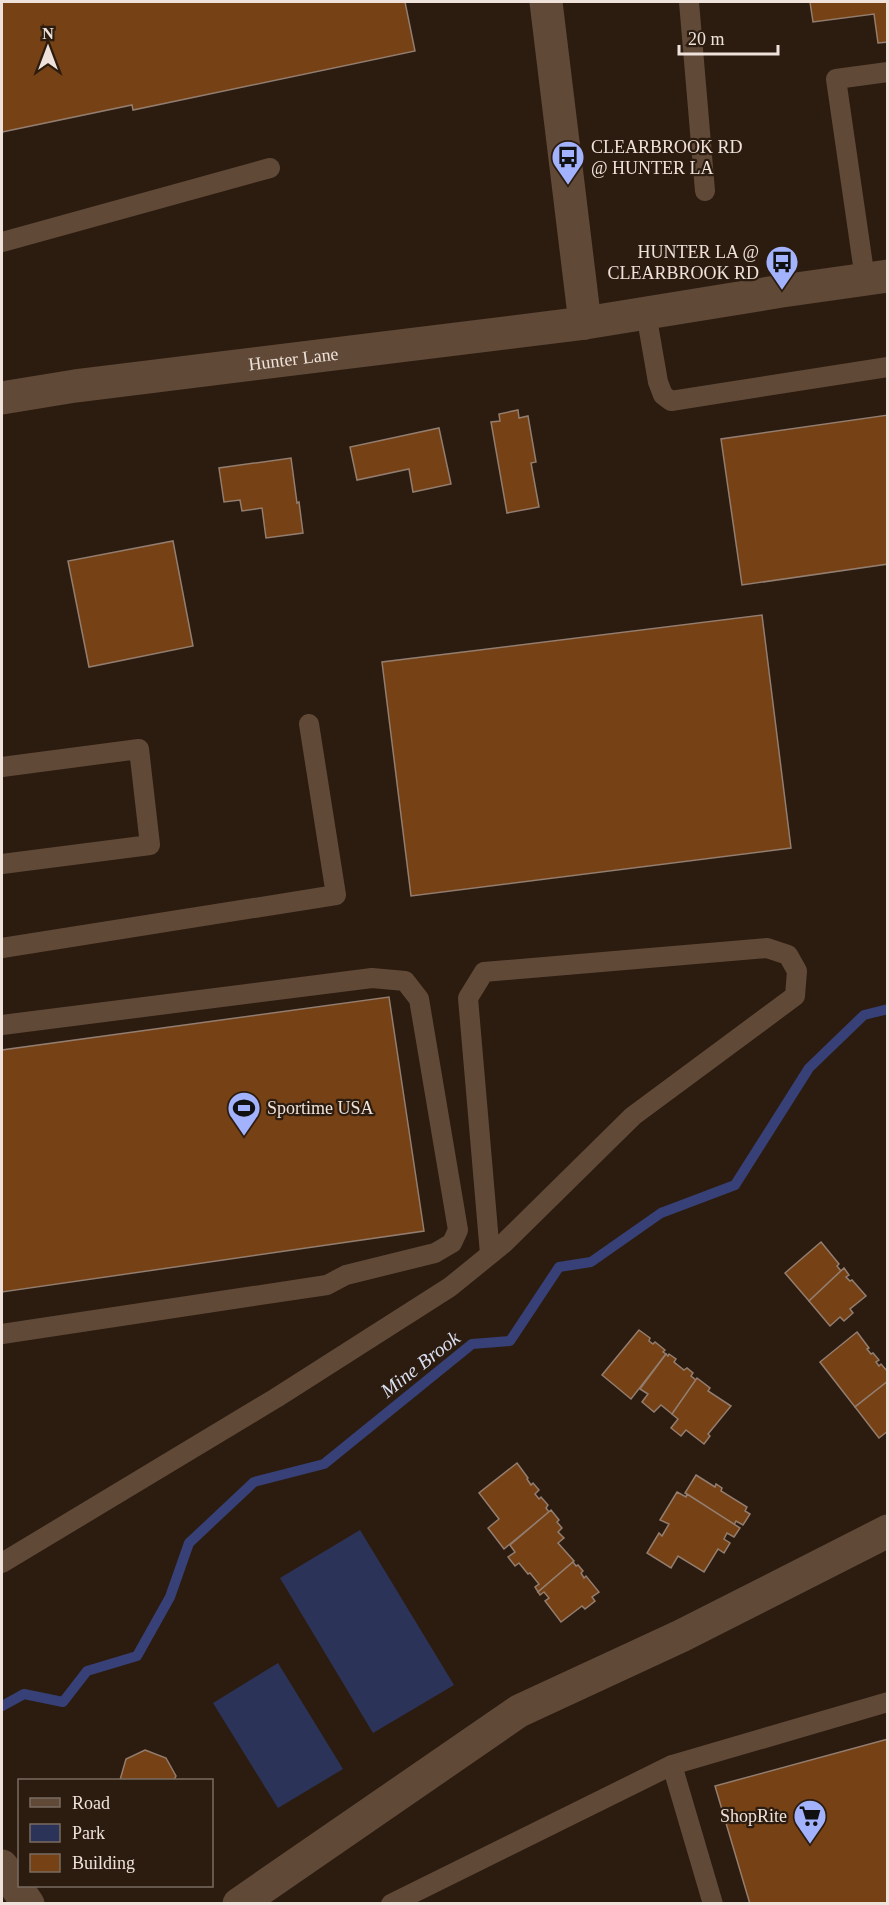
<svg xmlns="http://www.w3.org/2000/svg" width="889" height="1905" font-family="'Times New Roman',serif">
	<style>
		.green { fill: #2c3358 }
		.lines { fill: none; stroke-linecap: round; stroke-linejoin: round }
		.stream { stroke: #374077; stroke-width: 10 }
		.building { fill: #764114; stroke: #927d6f; stroke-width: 1.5 }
		.service { stroke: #614938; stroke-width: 20 }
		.minor { stroke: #614938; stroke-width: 33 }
		.tertiary { stroke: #614938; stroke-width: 33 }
		.labels { text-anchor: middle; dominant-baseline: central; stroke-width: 4.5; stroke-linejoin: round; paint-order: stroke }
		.poi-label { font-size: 18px; fill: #eee2da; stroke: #2c1c10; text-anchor: start }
		.street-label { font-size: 18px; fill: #eee2da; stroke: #2c1c10 }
		.water-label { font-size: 20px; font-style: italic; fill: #d9def0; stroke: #2c1c10 }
	</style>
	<rect width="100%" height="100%" fill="#2c1c10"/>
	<g class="green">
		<polygon points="360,1530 454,1685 373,1733 280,1578"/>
		<polygon points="278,1663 343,1769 278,1808 213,1703"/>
	</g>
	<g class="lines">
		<polyline class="stream" points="2,1706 24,1694 63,1702 87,1671 137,1656 170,1597 189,1543 254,1482 324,1464 472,1344 510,1341 559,1267 591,1262 661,1213 735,1185 809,1068 864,1015 888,1009"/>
	</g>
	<g class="building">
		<polygon points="2,2 405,2 415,51 133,110 132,105 2,132"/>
		<polygon points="810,2 888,2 888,42 878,43 874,14 813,22"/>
		<polygon points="518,410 519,418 528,416 536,462 531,463 539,507 507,513 491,422 500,421 499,414"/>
		<polygon points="888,415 888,564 742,585 721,439"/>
		<polygon points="439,428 451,484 413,492 409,469 357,480 350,447"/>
		<polygon points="291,458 297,503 299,502 303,533 266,538 262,508 242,511 240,500 224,502 219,468"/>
		<polygon points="173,541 193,646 89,667 68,561"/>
		<polygon points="762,615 791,848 411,896 382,662"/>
		<polygon points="389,997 424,1231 2,1292 2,1050"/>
		<polygon points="821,1242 839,1264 837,1266 841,1271 809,1301 785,1273"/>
		<polygon points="844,1268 849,1275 846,1277 850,1281 852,1280 866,1296 850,1309 853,1313 844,1321 840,1317 830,1326 809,1301"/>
		<polygon points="639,1330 650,1338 649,1341 653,1344 655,1342 665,1350 663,1352 666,1354 631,1399 602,1375"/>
		<polygon points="857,1332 869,1348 867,1349 871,1354 873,1353 879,1360 876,1362 879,1366 881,1364 888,1372 888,1381 855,1407 820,1362"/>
		<polygon points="666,1354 668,1356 669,1354 676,1359 674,1362 684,1370 687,1368 693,1373 691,1376 696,1380 672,1414 661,1405 654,1412 642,1402 648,1394 640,1389"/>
		<polygon points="697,1378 710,1388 708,1391 731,1406 708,1434 710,1436 704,1444 686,1430 681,1436 671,1428 678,1419 672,1414"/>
		<polygon points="888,1381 888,1431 879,1438 855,1407"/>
		<polygon points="517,1463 528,1478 527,1479 531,1485 533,1483 539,1490 535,1494 539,1499 541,1497 548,1505 546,1508 549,1512 504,1549 488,1528 499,1519 479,1493"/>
		<polygon points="696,1475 715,1487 716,1484 722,1488 721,1491 747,1507 745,1511 750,1514 743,1525 736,1521 734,1525 685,1493"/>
		<polygon points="677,1492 686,1497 687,1494 740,1528 734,1537 727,1533 724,1539 730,1543 724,1553 718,1549 704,1572 678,1556 671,1568 647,1553 659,1533 662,1536 669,1524 660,1520"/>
		<polygon points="551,1510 559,1520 557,1522 562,1528 558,1532 564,1538 558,1543 574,1561 538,1592 535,1587 539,1584 530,1573 528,1574 519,1563 515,1566 508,1557 515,1552 510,1545"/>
		<polygon points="573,1562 576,1566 578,1565 583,1571 581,1573 584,1578 586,1576 599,1592 592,1597 595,1601 585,1609 582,1606 561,1622 545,1601 549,1598 544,1592 540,1595 538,1592"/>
		<polygon points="888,1739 888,1904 750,1904 715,1786"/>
		<polygon points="145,1750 166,1758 176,1776 174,1780 120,1780 126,1759"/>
	</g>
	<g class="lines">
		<g class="service">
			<polyline points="689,2 705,191"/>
			<polyline points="2,242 270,168"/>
			<polyline points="865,279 836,79 888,72"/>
			<polyline points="646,313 658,382 663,395 671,401 888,367"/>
			<polyline points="2,767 139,749 150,845 2,864"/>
			<polyline points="2,948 336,895 309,724"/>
			<polyline points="2,1025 372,978 405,981 419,999 458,1230 452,1243 435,1253 346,1275 327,1285 2,1334"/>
			<polyline points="2,1563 276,1398 450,1287 503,1244 633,1116 795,996 797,971 788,955 767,948 484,972 468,998 490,1254"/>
			<polyline points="672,1765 713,1904"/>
			<polyline points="391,1904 672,1765 888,1702"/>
		</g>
		<g class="minor">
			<polyline points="2,1866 28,1904"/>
			<polyline points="239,1904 519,1711 681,1636 888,1531"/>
		</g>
		<g class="tertiary">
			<polyline points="546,2 585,323"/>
			<path id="s1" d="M 2,398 L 75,386 L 585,323 L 782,291 L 888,276"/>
		</g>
	</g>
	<defs>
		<g id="bus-pin" transform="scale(1.725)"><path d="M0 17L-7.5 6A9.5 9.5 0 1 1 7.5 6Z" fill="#a2b2fd" stroke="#2c1c10"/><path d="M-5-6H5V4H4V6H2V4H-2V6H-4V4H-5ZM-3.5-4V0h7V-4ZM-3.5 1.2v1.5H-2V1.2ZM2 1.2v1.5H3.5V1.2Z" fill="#111"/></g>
		<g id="stadium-pin" transform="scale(1.725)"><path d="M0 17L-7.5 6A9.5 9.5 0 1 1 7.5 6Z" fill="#a2b2fd" stroke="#2c1c10"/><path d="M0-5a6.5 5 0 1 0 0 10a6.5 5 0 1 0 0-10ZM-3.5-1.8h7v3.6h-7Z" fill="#111"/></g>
		<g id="supermarket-pin" transform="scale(1.725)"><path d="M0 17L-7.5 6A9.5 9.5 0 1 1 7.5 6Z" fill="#a2b2fd" stroke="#2c1c10"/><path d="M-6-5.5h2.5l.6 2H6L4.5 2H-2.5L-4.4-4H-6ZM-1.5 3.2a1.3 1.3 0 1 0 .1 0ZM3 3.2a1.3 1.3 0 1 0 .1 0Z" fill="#111"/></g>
	</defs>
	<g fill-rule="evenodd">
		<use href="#bus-pin" x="568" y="157"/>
		<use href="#bus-pin" x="782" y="262"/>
		<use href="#stadium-pin" x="244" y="1108"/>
		<use href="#supermarket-pin" x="810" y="1816"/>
	</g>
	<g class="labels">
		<g class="poi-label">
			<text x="591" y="147">CLEARBROOK RD<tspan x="591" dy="21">@ HUNTER LA</tspan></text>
			<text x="759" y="252" text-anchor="end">HUNTER LA @<tspan x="759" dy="21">CLEARBROOK RD</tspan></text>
			<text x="267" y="1108">Sportime USA</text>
			<text x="787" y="1816" text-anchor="end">ShopRite</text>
		</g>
		<g class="street-label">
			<text stroke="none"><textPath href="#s1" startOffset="294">Hunter Lane</textPath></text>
		</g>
		<g class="water-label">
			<text transform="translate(420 1364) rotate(-38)">Mine Brook</text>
		</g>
	</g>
	<rect width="889" height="1905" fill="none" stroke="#eee2da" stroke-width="6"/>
	<rect x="18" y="1779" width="195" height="108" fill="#2c1c10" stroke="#7a6b61" stroke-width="1.5"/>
	<rect x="30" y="1798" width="30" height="9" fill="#614938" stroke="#7a6b61" stroke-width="1.5"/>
	<text x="72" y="1809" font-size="18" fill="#eee2da">Road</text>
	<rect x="30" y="1824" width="30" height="18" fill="#2c3358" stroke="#7a6b61" stroke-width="1.5"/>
	<text x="72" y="1839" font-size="18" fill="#eee2da">Park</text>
	<rect x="30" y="1854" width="30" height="18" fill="#764114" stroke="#7a6b61" stroke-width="1.5"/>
	<text x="72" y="1869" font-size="18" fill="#eee2da">Building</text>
	<g transform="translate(48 48)" stroke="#2c1c10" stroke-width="4.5" paint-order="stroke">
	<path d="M0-4.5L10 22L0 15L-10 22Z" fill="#eee2da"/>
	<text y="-9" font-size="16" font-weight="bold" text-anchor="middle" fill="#eee2da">N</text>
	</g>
	<path d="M679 45v9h99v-9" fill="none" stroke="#eee2da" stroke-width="3"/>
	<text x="688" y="45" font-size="18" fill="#eee2da" stroke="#2c1c10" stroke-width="4.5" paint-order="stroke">20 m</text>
</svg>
